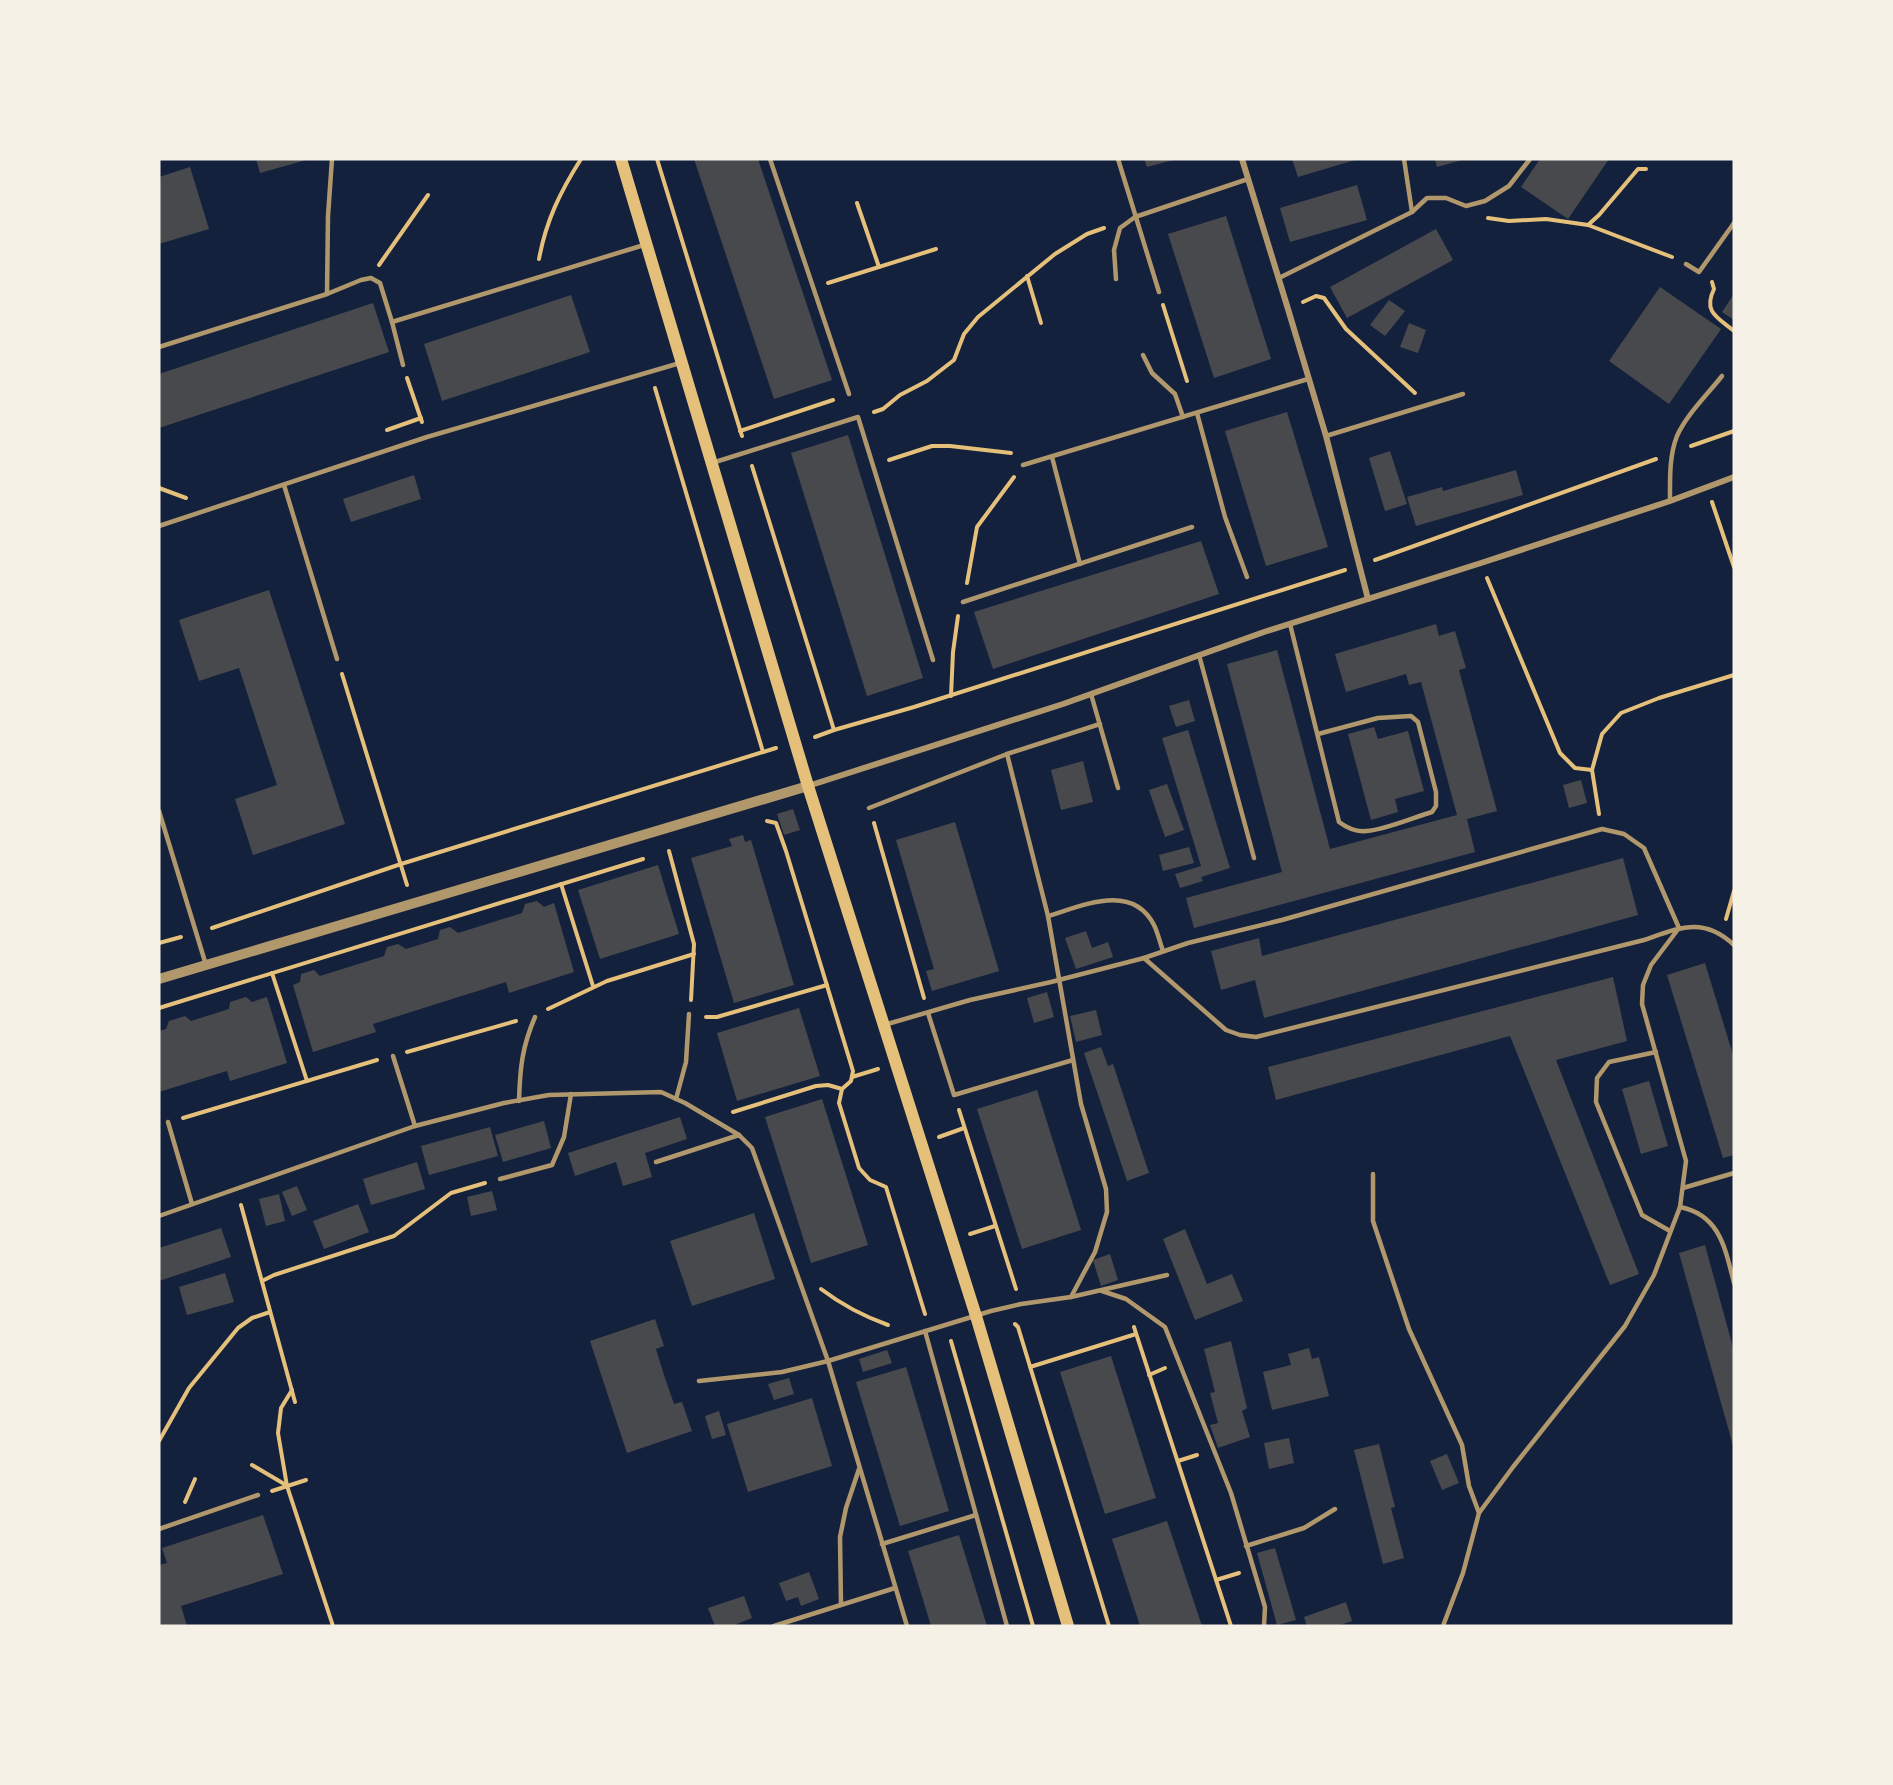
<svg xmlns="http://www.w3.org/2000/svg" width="1893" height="1785" font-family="'Playfair Display',serif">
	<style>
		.building { fill: #48494c }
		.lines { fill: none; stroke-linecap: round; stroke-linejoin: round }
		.path { stroke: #e5c07b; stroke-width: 4 }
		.service { stroke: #b1986c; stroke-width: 4.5 }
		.minor { stroke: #b1986c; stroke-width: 6 }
		.tertiary { stroke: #b1986c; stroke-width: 10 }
		.secondary { stroke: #e5c07b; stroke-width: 12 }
	</style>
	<rect width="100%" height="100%" fill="#14213d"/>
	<g class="building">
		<polygon points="256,159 306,159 306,160 260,173"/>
		<polygon points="694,159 758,159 832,380 774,399"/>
		<polygon points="1144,159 1173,159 1173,160 1147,167"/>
		<polygon points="1292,159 1355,159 1355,160 1298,177"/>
		<polygon points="1435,159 1462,159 1462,160 1437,167"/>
		<polygon points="1540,159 1609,159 1568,219 1521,187"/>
		<polygon points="190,167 209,229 159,244 159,177"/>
		<polygon points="1357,185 1367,220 1290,242 1280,208"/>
		<polygon points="1226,216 1271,359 1214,378 1168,234"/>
		<polygon points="1436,229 1453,260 1347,318 1330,287"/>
		<polygon points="1660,287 1721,329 1669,404 1609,361"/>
		<polygon points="1734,294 1734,320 1722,312"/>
		<polygon points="571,295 590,352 442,401 424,344"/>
		<polygon points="1389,300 1405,311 1385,336 1370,325"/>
		<polygon points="373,303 389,352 159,428 159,374"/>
		<polygon points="1409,323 1426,330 1418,353 1400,347"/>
		<polygon points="1287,412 1328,547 1266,566 1225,431"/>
		<polygon points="848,435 923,678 867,696 791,453"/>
		<polygon points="1390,451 1407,504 1385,511 1369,458"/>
		<polygon points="1516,470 1523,495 1416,526 1407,497 1442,487 1443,491"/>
		<polygon points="414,475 421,499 351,522 343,499"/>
		<polygon points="1201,541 1219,594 993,669 974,612"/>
		<polygon points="269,590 345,824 253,855 235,799 277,785 239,668 199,681 179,620"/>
		<polygon points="1436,624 1439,636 1455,631 1466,668 1459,670 1497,811 1467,819 1475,852 1194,928 1186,898 1282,872 1227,664 1277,650 1330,849 1457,815 1421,682 1409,685 1406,674 1346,692 1335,654"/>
		<polygon points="1189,700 1195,721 1176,727 1169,706"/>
		<polygon points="1374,727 1378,739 1408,731 1424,791 1395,799 1398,812 1371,820 1348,734"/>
		<polygon points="1188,730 1230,868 1201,877 1203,881 1180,888 1175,874 1201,866 1162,738"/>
		<polygon points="1083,761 1093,802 1061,810 1051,770"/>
		<polygon points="1581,780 1587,803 1569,808 1563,785"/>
		<polygon points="1167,784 1184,830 1165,837 1149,790"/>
		<polygon points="793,809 800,830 784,835 777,814"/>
		<polygon points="955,822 999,971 932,991 926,971 934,969 896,840"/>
		<polygon points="743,835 745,842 751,840 794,985 734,1003 691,858 732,846 729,839"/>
		<polygon points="1189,847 1194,863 1163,871 1159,855"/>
		<polygon points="1623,858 1638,915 1264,1018 1255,980 1221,990 1211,951 1259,938 1262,956"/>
		<polygon points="658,865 679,934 600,959 578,890"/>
		<polygon points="537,901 544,907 554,903 574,972 509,993 506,982 373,1024 376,1032 313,1052 293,985 300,982 301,974 314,970 320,976 384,956 387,947 398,944 406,949 438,939 440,930 450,927 458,933 522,913 525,904"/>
		<polygon points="1086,931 1092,948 1108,942 1113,957 1076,969 1065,938"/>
		<polygon points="1705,963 1734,1058 1734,1155 1723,1158 1667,975"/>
		<polygon points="1613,977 1627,1041 1556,1060 1639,1274 1610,1285 1510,1036 1276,1100 1268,1067"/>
		<polygon points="1047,992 1054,1017 1034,1023 1027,998"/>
		<polygon points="246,997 252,1002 267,997 287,1063 230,1081 227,1071 159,1092 159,1031 166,1029 169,1021 185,1016 191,1021 229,1009 230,1002"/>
		<polygon points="799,1008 820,1076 737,1101 717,1033"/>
		<polygon points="1096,1010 1102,1035 1076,1042 1070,1016"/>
		<polygon points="1101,1047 1108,1066 1113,1064 1149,1173 1127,1181 1084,1053"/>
		<polygon points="1649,1081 1668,1146 1641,1154 1622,1089"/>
		<polygon points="1037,1090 1081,1230 1022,1249 977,1109"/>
		<polygon points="822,1099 868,1245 811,1263 765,1117"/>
		<polygon points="680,1117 687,1139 645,1153 652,1177 623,1186 616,1162 575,1176 568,1153"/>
		<polygon points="544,1121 551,1148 503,1162 495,1135"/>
		<polygon points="490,1127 498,1156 429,1175 421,1146"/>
		<polygon points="417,1162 425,1189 371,1205 363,1179"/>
		<polygon points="297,1186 307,1210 292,1216 282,1192"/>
		<polygon points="492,1191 497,1210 471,1216 467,1197"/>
		<polygon points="279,1194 285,1221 266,1226 259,1199"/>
		<polygon points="358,1204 369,1232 324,1249 313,1221"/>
		<polygon points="754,1213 775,1279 692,1306 670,1241"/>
		<polygon points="221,1228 231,1257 159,1281 159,1248"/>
		<polygon points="1185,1229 1207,1284 1232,1274 1243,1301 1195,1320 1163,1239"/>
		<polygon points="1705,1245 1734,1351 1734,1449 1679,1253"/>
		<polygon points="1110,1254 1118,1280 1101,1286 1093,1260"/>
		<polygon points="225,1273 234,1302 187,1315 179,1287"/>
		<polygon points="655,1319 664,1346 656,1349 664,1375 674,1404 682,1402 692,1431 627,1453 590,1341"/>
		<polygon points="1231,1341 1247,1408 1242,1411 1250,1437 1218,1448 1210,1425 1218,1423 1210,1393 1215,1392 1204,1349"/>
		<polygon points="1309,1348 1312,1359 1319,1357 1329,1396 1272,1410 1263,1372 1291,1365 1288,1354"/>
		<polygon points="887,1350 892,1363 863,1372 859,1359"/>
		<polygon points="1111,1356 1156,1498 1105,1514 1060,1372"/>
		<polygon points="906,1367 949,1511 900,1526 856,1382"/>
		<polygon points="789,1378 794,1394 774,1400 768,1384"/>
		<polygon points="812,1398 832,1466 748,1492 727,1424"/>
		<polygon points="719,1411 726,1435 712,1439 705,1416"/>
		<polygon points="1289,1438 1294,1463 1269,1469 1264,1443"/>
		<polygon points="1379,1444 1395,1507 1391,1508 1404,1558 1383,1564 1354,1450"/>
		<polygon points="1447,1454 1459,1483 1442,1490 1430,1461"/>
		<polygon points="263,1515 283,1574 181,1606 187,1626 159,1626 159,1565 167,1563 162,1548"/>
		<polygon points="1167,1521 1202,1626 1140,1626 1112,1539"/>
		<polygon points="959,1535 987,1626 931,1626 914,1570 908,1551"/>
		<polygon points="1275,1548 1296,1620 1277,1625 1257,1553"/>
		<polygon points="809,1572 819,1599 801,1606 798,1597 786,1601 779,1583"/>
		<polygon points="744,1596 752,1618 732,1626 715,1626 708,1608"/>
		<polygon points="1346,1602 1352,1621 1337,1626 1307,1626 1304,1617"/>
	</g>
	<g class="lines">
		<g class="path">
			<polyline points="657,159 742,436"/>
			<polyline points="857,203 879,267"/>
			<polyline points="1488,218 1509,221 1546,219 1588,225 1672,257"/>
			<polyline points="1588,225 1599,215 1638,169 1646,169"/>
			<path d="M 539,259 C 546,221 560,192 581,159"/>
			<polyline points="379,265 428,195"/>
			<polyline points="1027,276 1041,323"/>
			<path d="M 1712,282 L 1714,289 C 1703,312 1717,317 1734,331"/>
			<polyline points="828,283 936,249"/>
			<polyline points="1303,302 1316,296 1324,298 1346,329 1415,393"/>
			<polyline points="1163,305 1187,381"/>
			<polyline points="407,378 422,422"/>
			<polyline points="655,388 763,752"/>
			<polyline points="874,412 883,409 900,395 927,381 954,360 964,334 978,317 1055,254 1087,234 1104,228"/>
			<polyline points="387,430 421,418"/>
			<polyline points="740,431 833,400"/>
			<polyline points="1691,446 1734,431"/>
			<polyline points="889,460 932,446 950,446 1011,453"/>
			<polyline points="752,466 834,730 914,707 1345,570"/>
			<polyline points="159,488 186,498"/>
			<polyline points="1712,502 1734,567"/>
			<polyline points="1375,560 1656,459"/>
			<polyline points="1487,578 1560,753 1575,768 1592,770"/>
			<polyline points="967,583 977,527 1014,477"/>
			<polyline points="342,674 407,885"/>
			<polyline points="951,696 953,652 958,616"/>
			<polyline points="815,737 834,730"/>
			<polyline points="1599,814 1592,770 1602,734 1621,713 1659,698 1734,675"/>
			<polyline points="767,821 776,823 786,851 853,1071 851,1081 842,1089 839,1103 859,1168 870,1180 886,1187 925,1314"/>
			<polyline points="874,823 924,998"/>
			<polyline points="669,851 694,944 691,1000"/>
			<polyline points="561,884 593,986"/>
			<polyline points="1726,919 1734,891"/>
			<polyline points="212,928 401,864 776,748"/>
			<polyline points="159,943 181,937"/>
			<polyline points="272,973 307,1081"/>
			<polyline points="159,1008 643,859"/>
			<polyline points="548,1009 607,981 694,954"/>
			<polyline points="706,1017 717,1017 827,985"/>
			<polyline points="407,1052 516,1021"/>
			<polyline points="852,1077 878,1069"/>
			<polyline points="959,1110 1016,1289"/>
			<polyline points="733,1112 816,1086 828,1085 842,1089"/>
			<polyline points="183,1118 377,1060"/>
			<polyline points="939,1137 964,1128"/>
			<polyline points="241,1205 295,1402"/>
			<polyline points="970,1234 995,1226"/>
			<polyline points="262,1281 274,1275 394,1236 451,1193 485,1183"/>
			<path d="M 821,1289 C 842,1305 863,1316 888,1325"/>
			<polyline points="1015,1324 1018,1327 1109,1626"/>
			<polyline points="1134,1327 1231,1626"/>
			<polyline points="951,1341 1033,1626"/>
			<polyline points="1030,1367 1136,1334"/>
			<polyline points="1149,1375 1165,1368"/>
			<polyline points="292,1390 281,1408 278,1433 287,1486 333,1626"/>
			<polyline points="159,1441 189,1388 238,1328 252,1318 270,1312"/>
			<polyline points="1178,1461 1197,1455"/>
			<polyline points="252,1465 286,1485"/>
			<polyline points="272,1491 306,1480"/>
			<polyline points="185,1502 195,1479"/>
			<polyline points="1216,1580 1239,1573"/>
		</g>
		<g class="service">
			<polyline points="770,159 849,394"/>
			<polyline points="1118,159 1159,292"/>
			<polyline points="1404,159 1412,212"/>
			<polyline points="1686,264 1699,272 1734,223"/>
			<polyline points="1279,278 1412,212 1427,198 1446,198 1466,206 1485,201 1509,186 1530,159"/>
			<polyline points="1116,279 1114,250 1120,228 1135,217 1248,179"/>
			<polyline points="327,294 328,216 332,159"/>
			<polyline points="392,322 644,245"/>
			<polyline points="159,347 327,294 361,280 371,278 380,283 392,322 403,365"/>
			<polyline points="1143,355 1152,373 1175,394 1183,417"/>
			<polyline points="1197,413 1225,517 1247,577"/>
			<polyline points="1326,436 1463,394"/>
			<polyline points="1052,457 1080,564"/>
			<polyline points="712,463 858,417 933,660"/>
			<polyline points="1023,465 1308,379"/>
			<polyline points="284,485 337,659"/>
			<path d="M 1670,501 C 1670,480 1669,456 1677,436 C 1687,414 1707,395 1722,376"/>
			<polyline points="159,526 427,437 680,363"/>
			<polyline points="963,602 1192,527"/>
			<path d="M 1290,624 L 1339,822 C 1347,828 1356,832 1366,831 C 1382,831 1415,817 1432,812 L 1436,806 L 1436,792 L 1418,722 L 1411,716 L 1378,718 L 1318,734"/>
			<polyline points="1199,655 1254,858"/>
			<polyline points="1091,694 1118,788"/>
			<polyline points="869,808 1007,754"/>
			<polyline points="159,811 206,965"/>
			<path d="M 1048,916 C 1082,906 1132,882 1154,925 C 1158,933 1160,943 1163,951"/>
			<polyline points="1144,958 1188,943 1282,920 1602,829 1624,834 1644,848 1679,928 1651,965 1643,985 1642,1004 1686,1161 1680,1207 1654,1275 1625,1326 1513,1467 1479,1513 1463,1573 1443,1626"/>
			<polyline points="928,1013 954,1095 1073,1060"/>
			<path d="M 884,1025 L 970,1000 L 1051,982 L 1144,958 L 1226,1030 L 1240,1035 L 1256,1037 L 1644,940 C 1679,928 1703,916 1734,945"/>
			<polyline points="1656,1052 1609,1062 1597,1078 1596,1102 1642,1215 1670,1231"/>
			<polyline points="393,1056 415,1126"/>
			<polyline points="676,1099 686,1062 689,1014"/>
			<path d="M 519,1101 C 520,1068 522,1047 535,1017"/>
			<polyline points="168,1122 192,1204"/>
			<polyline points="656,1162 739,1135"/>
			<polyline points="1373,1174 1373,1221 1409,1329 1462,1445 1469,1486 1479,1513"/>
			<polyline points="500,1179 552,1165 564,1137 571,1094"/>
			<polyline points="1683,1188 1734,1173"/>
			<path d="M 1680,1207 C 1720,1215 1725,1248 1734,1283"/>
			<polyline points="159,1216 415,1126 504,1103 549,1095 661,1092 685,1103 739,1135 752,1148 828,1361 991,1311 1021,1304 1071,1297 1167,1275"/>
			<polyline points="1102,1291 1126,1299 1165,1327 1231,1493 1265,1607 1264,1626"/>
			<polyline points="1071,1297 1095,1252 1107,1212 1106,1189 1081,1104 1048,916 1007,754 1100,724"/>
			<polyline points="925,1331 1007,1626"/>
			<polyline points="699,1381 782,1372 828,1361 907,1626"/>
			<polyline points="159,1529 258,1495"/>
			<polyline points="882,1544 976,1515"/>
			<polyline points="1246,1546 1304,1528 1335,1509"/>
			<polyline points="841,1605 840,1537 846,1508 859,1469"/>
			<polyline points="774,1626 895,1588"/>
		</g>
		<g class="minor">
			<polyline points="1242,159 1288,309 1326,436 1368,599"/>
			<polyline points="808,786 1063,704 1264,632 1481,563 1670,501 1734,477"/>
		</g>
		<polyline class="tertiary" points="159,979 808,786"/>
		<polyline class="secondary" points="621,159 808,786 976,1316 1068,1626"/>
	</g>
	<rect width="1893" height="1785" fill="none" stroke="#f6f1e7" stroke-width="321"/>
</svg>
